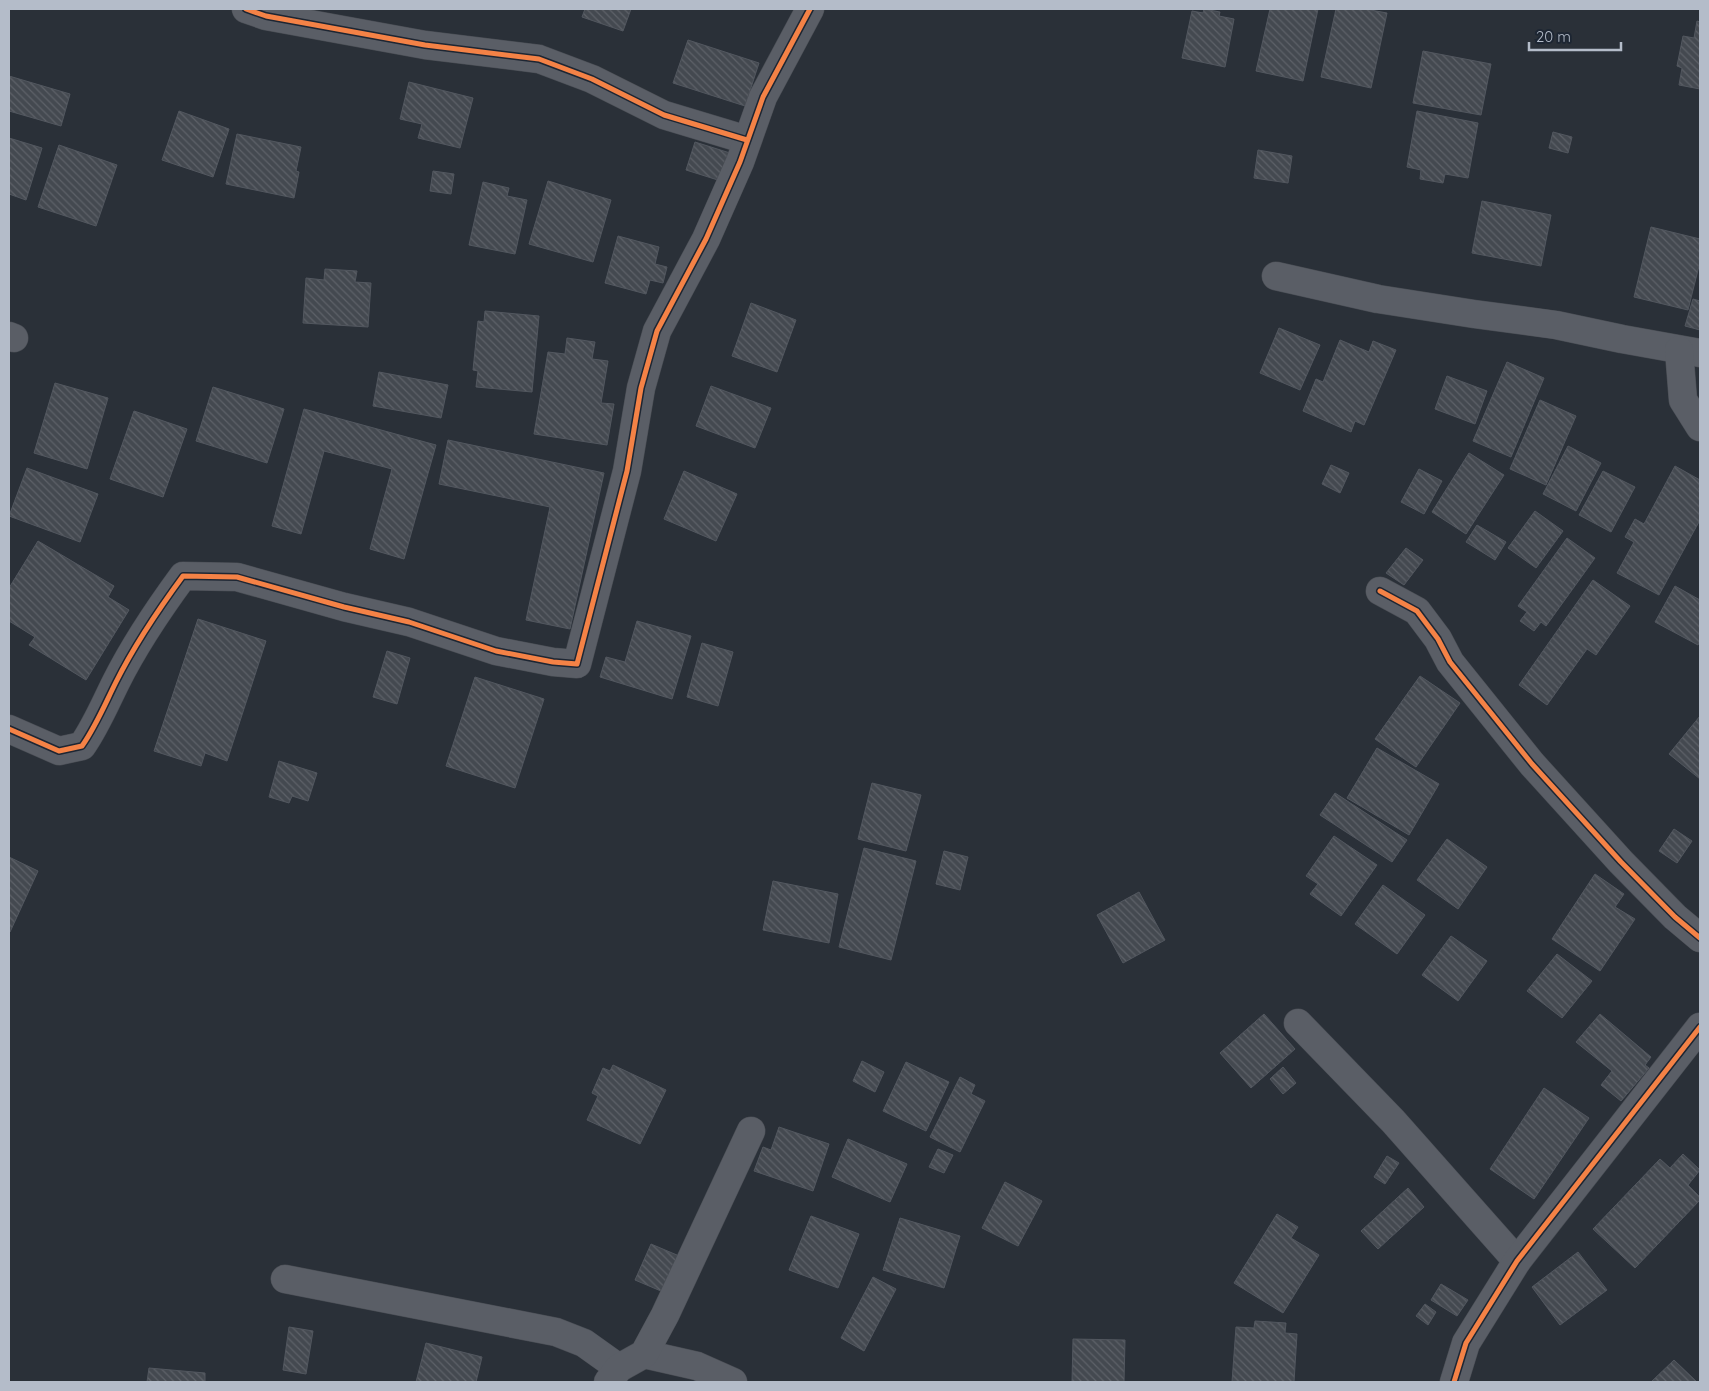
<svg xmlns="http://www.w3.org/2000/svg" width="1709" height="1391" font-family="Quicksand,sans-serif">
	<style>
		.building { fill: url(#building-back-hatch); stroke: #52575f }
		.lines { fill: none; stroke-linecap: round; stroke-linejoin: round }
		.minor-casing { stroke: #484c53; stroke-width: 29 }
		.minor { stroke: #5a5e66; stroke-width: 28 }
		.cycleway-casing { stroke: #1d2633; stroke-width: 8 }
		.cycleway { stroke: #f48246; stroke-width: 5 }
	</style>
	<defs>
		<pattern id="building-back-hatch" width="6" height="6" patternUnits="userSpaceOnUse" patternTransform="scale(1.25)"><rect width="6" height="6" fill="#444950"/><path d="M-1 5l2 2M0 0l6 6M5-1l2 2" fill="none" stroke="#5d6168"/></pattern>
	</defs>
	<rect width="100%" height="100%" fill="#2a3038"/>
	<g class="building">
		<polygon points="585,9 631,9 623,31 582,17"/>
		<polygon points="1204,9 1220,12 1219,16 1234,19 1225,67 1182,58 1192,11 1203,13"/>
		<polygon points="1270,9 1318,9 1303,81 1256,71"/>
		<polygon points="1336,9 1365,9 1387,13 1371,88 1321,77"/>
		<polygon points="1697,21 1700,22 1700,89 1679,85 1682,68 1677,66 1683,36 1694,38"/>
		<polygon points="688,40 759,63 745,106 673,83"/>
		<polygon points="1423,51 1491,64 1481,115 1413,103"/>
		<polygon points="9,76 70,94 61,126 9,111"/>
		<polygon points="409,82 473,98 460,148 418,138 422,124 400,119"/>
		<polygon points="179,111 229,129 213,177 162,160"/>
		<polygon points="1417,111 1478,123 1468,178 1445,174 1443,183 1420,179 1421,170 1407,167"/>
		<polygon points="1553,132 1572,137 1568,153 1549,148"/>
		<polygon points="237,134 301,147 296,171 299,172 294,198 226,184"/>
		<polygon points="9,138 42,148 26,200 9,194"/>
		<polygon points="695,142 730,153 721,181 686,170"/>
		<polygon points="59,145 117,165 96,226 38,207"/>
		<polygon points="1258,150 1292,156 1288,183 1254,178"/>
		<polygon points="433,171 454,174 451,194 430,191"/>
		<polygon points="548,181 611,200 593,262 529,244"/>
		<polygon points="483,182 509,188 507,196 527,200 515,254 469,245"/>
		<polygon points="1482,201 1551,215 1541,266 1472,253"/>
		<polygon points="1651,227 1700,239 1700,262 1688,310 1634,297"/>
		<polygon points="618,236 659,247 655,264 667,267 663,283 650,280 646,294 605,283"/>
		<polygon points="325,269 357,271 355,282 371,283 368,327 303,323 306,278 324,280"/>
		<polygon points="1693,299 1700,301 1700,330 1685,326"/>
		<polygon points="751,303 796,320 777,372 732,356"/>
		<polygon points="485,311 539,316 532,392 476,387 478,371 473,370 478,321 484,322"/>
		<polygon points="1279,328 1320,345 1300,390 1260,373"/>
		<polygon points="567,338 595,342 592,359 608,361 601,403 614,404 607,445 534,434 548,352 565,354"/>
		<polygon points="1340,340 1369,352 1373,341 1396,350 1364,425 1355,421 1351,432 1303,411 1316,379 1323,382"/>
		<polygon points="1507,362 1544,378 1511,457 1473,441"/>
		<polygon points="379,372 448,385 441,418 373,406"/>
		<polygon points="1447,376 1487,391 1475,424 1435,409"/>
		<polygon points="55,383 108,398 87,469 34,453"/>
		<polygon points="711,386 771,408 755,448 696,426"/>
		<polygon points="213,387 284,409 267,463 196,441"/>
		<polygon points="1540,400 1576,416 1546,485 1510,469"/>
		<polygon points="304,409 436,445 404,559 370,549 392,469 324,451 301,534 272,526"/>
		<polygon points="134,411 187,429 163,497 110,479"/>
		<polygon points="448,440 604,473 570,629 526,620 550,507 439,484"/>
		<polygon points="1568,446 1601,463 1576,511 1543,494"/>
		<polygon points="1469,453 1504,475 1466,534 1432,512"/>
		<polygon points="1331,465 1349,473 1340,493 1322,484"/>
		<polygon points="1675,466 1700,480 1700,486 1698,490 1700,491 1700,520 1659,595 1617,573 1634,542 1625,537 1635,519 1644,524"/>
		<polygon points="27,468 98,494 80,542 9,516"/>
		<polygon points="1419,469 1442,481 1424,514 1401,502"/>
		<polygon points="684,471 737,494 716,541 664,519"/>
		<polygon points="1603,471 1635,487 1611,532 1579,515"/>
		<polygon points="1535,511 1563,531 1536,568 1508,548"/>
		<polygon points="1477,525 1506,542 1495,560 1466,542"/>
		<polygon points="1567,538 1595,558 1546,626 1541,622 1534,631 1520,621 1527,612 1518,606"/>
		<polygon points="38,541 114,586 108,597 129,610 86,680 29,645 35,637 9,621 9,588"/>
		<polygon points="1406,548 1423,560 1404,585 1386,573"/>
		<polygon points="1593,580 1630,606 1596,655 1587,649 1547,705 1519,685"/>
		<polygon points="1675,586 1700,600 1700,641 1698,645 1655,622"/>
		<polygon points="198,619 266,641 227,761 205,753 201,766 154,751"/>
		<polygon points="637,621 691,636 672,699 600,677 606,657 625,662"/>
		<polygon points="702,643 733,652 718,706 687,697"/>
		<polygon points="387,651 410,658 397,704 373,697"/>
		<polygon points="1420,676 1460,703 1416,767 1375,739"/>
		<polygon points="475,677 544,699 515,788 446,766"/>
		<polygon points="1700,716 1700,779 1669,754"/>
		<polygon points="1377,748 1439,784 1409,835 1347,798"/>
		<polygon points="279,761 317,773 308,801 292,796 289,803 269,797"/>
		<polygon points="872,783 921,795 906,851 858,839"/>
		<polygon points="1335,793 1407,840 1392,862 1320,815"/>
		<polygon points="1674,829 1692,841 1677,863 1659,851"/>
		<polygon points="1334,836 1377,865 1341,916 1310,894 1318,884 1306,876"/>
		<polygon points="1447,839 1487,867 1458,909 1417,880"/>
		<polygon points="864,848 916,861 891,960 839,947"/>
		<polygon points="944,851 968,857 960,890 936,884"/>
		<polygon points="9,857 38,871 10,932 9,932"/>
		<polygon points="1595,874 1624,894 1615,907 1635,919 1600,971 1552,939"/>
		<polygon points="773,881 838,894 829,943 763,930"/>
		<polygon points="1383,885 1425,915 1397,954 1355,924"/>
		<polygon points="1139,892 1165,940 1123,963 1097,915"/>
		<polygon points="1451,936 1487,961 1458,1001 1422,975"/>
		<polygon points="1557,954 1592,981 1562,1018 1527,991"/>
		<polygon points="1264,1014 1295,1049 1251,1088 1220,1053"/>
		<polygon points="1600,1014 1651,1057 1645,1065 1649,1068 1621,1101 1601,1085 1612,1071 1576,1042"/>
		<polygon points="862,1061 884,1072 875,1092 853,1081"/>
		<polygon points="906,1062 949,1082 926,1131 883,1111"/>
		<polygon points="613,1065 666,1090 640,1144 587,1120 598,1096 592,1093 603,1068 610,1071"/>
		<polygon points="1283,1067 1296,1083 1283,1094 1270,1079"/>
		<polygon points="960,1077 975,1085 971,1094 985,1101 960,1152 930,1137"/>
		<polygon points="1544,1088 1589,1118 1534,1199 1490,1169"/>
		<polygon points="779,1127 829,1144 813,1191 754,1171 763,1147 771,1150"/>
		<polygon points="848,1139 907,1164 890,1202 832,1177"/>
		<polygon points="938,1149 953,1155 944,1173 929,1167"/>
		<polygon points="1683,1154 1700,1170 1688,1185 1700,1197 1700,1200 1635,1268 1593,1229 1660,1159 1670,1168"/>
		<polygon points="1387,1156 1399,1163 1385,1184 1374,1177"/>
		<polygon points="1005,1182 1042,1201 1018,1246 982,1228"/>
		<polygon points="1408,1188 1424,1207 1378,1249 1361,1231"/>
		<polygon points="1277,1214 1298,1227 1291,1238 1319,1255 1283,1313 1234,1283"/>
		<polygon points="811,1216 859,1234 838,1288 789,1270"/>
		<polygon points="900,1218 960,1236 944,1288 883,1270"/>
		<polygon points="651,1244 684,1258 668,1294 635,1280"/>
		<polygon points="1578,1252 1607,1290 1560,1325 1532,1287"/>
		<polygon points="873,1277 896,1289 864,1351 841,1338"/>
		<polygon points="1441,1284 1468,1300 1457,1316 1431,1300"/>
		<polygon points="1425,1304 1436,1312 1428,1325 1416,1316"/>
		<polygon points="1255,1321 1286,1323 1285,1333 1297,1334 1294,1382 1232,1382 1236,1327 1254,1328"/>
		<polygon points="289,1327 313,1331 306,1374 283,1370"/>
		<polygon points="1073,1339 1125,1340 1124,1382 1072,1382"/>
		<polygon points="426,1343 482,1357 476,1382 416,1382"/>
		<polygon points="1674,1360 1697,1382 1651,1382"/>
		<polygon points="149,1368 205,1373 205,1382 147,1382"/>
	</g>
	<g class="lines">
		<g class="minor-casing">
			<g id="minor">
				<polyline points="246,9 266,16 425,45 539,59 592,79 664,115 747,140"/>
				<polyline points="1276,276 1378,299 1474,314 1556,325 1622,339 1700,353"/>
				<polyline points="9,336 14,338"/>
				<polyline points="1679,350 1683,400 1700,427"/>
				<polyline points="1380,591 1417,611 1438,639 1450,662 1532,764 1621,862 1675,917 1700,938"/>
				<path d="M 9,729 L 59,751 L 82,746 C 96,726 105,704 116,682 C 135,644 158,610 183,576 L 237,577 L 344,607 L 409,622 L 496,651 L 553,662 L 577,664 L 627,471 L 641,388 L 657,331 L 706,239 L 740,162 L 763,97 L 810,9"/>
				<polyline points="1298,1023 1393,1121 1517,1261"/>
				<polyline points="285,1279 556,1332 584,1343 619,1368"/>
				<polyline points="644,1354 697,1366 733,1382"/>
				<polyline points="608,1382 619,1368 644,1354 665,1315 751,1131"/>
				<polyline points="1454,1382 1466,1343 1517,1261 1700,1027"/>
			</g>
		</g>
		<use href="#minor" class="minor"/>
		<g class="cycleway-casing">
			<g id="cycleway">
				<polyline points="246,9 266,16 425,45 539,59 592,79 664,115 747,140"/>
				<polyline points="1380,591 1417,611 1438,639 1450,662 1532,764 1621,862 1675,917 1700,938"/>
				<path d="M 9,729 L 59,751 L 82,746 C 96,726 105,704 116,682 C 135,644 158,610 183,576 L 237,577 L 344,607 L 409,622 L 496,651 L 553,662 L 577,664 L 627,471 L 641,388 L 657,331 L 706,239 L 740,162 L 763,97 L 810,9"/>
				<polyline points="1454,1382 1466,1343 1517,1261 1700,1027"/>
			</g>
		</g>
		<use href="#cycleway" class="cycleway"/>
	</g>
	<rect width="1709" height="1391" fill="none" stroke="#b4bcc9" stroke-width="20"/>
	<path d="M1529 42v8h92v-8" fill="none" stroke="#b4bcc9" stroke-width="2.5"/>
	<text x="1536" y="42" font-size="15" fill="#b4bcc9" stroke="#1d2633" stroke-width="4" paint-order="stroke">20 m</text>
</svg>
